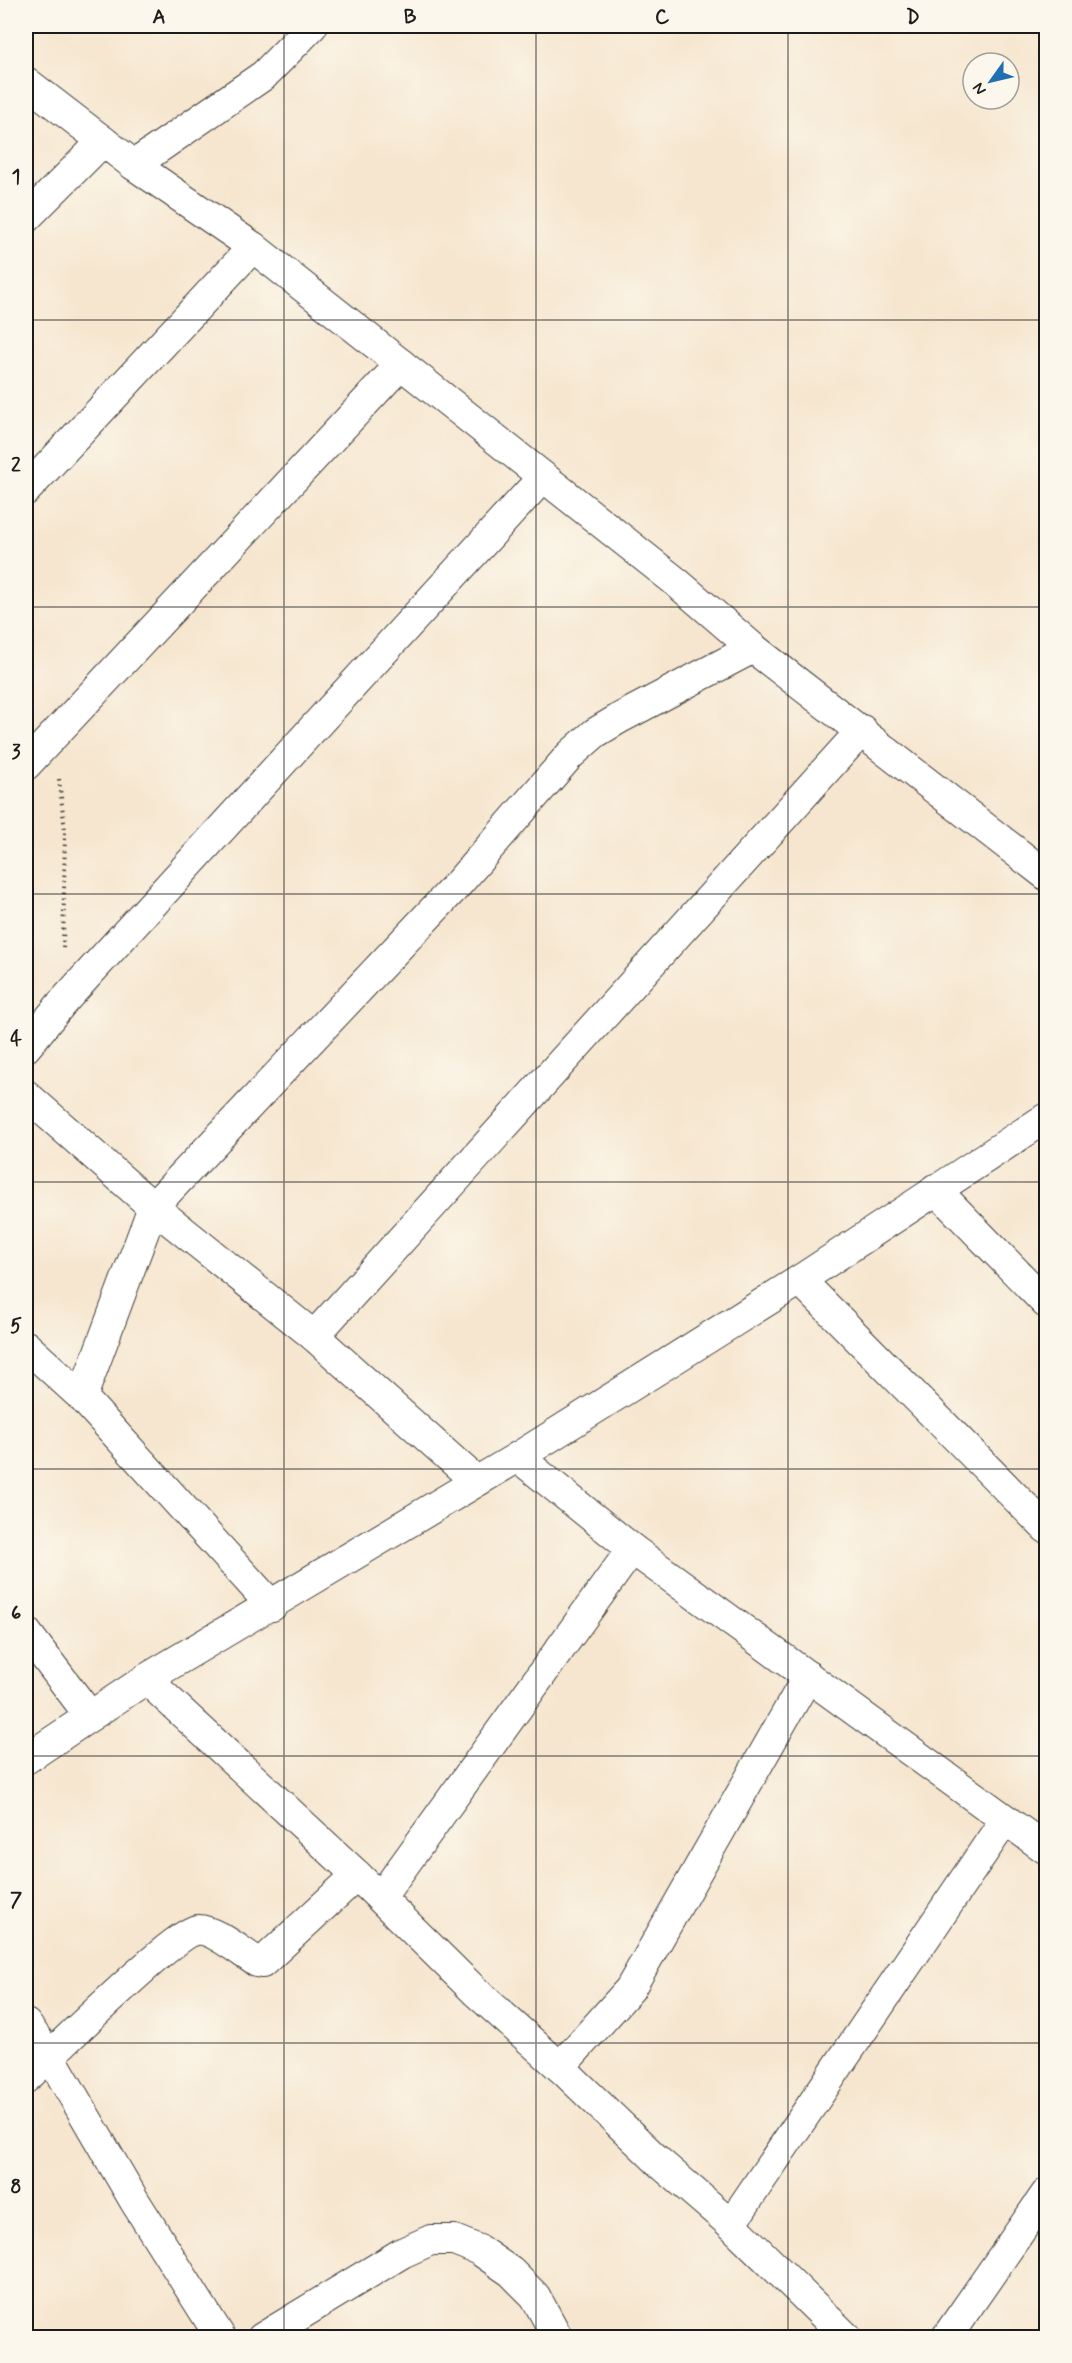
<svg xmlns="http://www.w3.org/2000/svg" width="1072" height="2363" font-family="Mynerve,sans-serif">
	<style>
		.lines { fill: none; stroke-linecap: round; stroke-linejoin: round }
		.minor-casing { stroke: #3d3a37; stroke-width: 32 }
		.path { stroke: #3d3a37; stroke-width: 4; stroke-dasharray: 1.5 4.5; stroke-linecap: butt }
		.minor { stroke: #fff; stroke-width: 30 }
		.grid { fill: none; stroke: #1c1c1c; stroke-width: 1.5; stroke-opacity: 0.55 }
		.neatline { fill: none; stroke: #1c1c1c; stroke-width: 2 }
		.grid-label { font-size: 20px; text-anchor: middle; font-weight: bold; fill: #1c1c1c }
	</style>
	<rect width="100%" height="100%" fill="#fbf7ec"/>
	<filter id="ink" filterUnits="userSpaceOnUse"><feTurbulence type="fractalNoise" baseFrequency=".0167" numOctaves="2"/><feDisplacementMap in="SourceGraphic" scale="12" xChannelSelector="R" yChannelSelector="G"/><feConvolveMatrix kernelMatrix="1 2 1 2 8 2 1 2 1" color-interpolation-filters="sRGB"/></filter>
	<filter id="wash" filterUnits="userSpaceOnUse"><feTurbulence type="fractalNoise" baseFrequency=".008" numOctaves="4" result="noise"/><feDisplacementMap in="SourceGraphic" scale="24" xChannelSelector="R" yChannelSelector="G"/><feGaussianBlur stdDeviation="1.35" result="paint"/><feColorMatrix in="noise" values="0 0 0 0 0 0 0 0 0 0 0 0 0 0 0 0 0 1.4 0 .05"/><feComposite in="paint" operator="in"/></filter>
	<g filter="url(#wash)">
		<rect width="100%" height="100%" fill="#f6e6cf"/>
	</g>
	<g filter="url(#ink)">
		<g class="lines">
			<g class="minor-casing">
				<g id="minor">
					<polyline points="26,82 134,165 253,247 675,581 753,648 1046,875"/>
					<polyline points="134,165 264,75 312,26"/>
					<polyline points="26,218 103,141"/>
					<polyline points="26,490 253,247"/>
					<polyline points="26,765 401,364"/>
					<polyline points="26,1047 62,1003 543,477"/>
					<polyline points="26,1095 153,1207 314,1336 476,1481"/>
					<polyline points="935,1189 1046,1303"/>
					<polyline points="800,1280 1046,1528"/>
					<polyline points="314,1336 862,730"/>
					<polyline points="26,1346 82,1397 272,1606"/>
					<polyline points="82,1397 153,1207 457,885 570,755 595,733 620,718 753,648"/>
					<polyline points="518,1457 632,1549 1046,1849"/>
					<polyline points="26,1632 90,1716"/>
					<polyline points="146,1679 357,1875 476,1992 560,2067 660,2163 731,2224 847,2338"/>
					<polyline points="26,1759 146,1679 518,1457 800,1280 1046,1118"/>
					<polyline points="381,1897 632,1549"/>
					<polyline points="26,2024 50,2056 134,2200 221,2338"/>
					<polyline points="560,2067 630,1989 808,1676"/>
					<path d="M 26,2078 C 52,2055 174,1933 197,1930 C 212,1928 244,1954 257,1962 L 262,1963 L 357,1875"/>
					<polyline points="731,2224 1005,1820"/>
					<polyline points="262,2338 402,2253 431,2240 454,2240 479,2250 511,2272 535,2296 558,2338"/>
					<polyline points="946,2338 1046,2194"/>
				</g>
			</g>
			<g class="path">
				<polyline points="26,703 32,712"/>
				<polyline points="59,779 65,831 63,951"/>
			</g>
			<use href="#minor" class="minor"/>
		</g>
	</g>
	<path class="grid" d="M 284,26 L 284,2338M 536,26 L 536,2338M 788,26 L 788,2338M 26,320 L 1046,320M 26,607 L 1046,607M 26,894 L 1046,894M 26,1182 L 1046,1182M 26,1469 L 1046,1469M 26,1756 L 1046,1756M 26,2043 L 1046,2043"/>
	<rect width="1072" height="2363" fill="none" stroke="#fbf7ec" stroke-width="66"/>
	<g transform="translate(991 81) rotate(236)"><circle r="28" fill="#fbf7ec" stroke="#a29f99" stroke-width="1.5"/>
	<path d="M0-4.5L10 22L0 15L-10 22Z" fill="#1f6fb2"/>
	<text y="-9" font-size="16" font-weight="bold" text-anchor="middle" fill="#1c1c1c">N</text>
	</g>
	<rect x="33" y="33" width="1006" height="2297" class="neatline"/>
	<g class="grid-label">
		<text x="159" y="23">A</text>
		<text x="410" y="23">B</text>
		<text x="662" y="23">C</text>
		<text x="913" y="23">D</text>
		<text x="16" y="183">1</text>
		<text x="16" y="471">2</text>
		<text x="16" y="758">3</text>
		<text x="16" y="1045">4</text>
		<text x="16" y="1332">5</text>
		<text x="16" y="1619">6</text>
		<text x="16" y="1906">7</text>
		<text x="16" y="2193">8</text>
	</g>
</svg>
